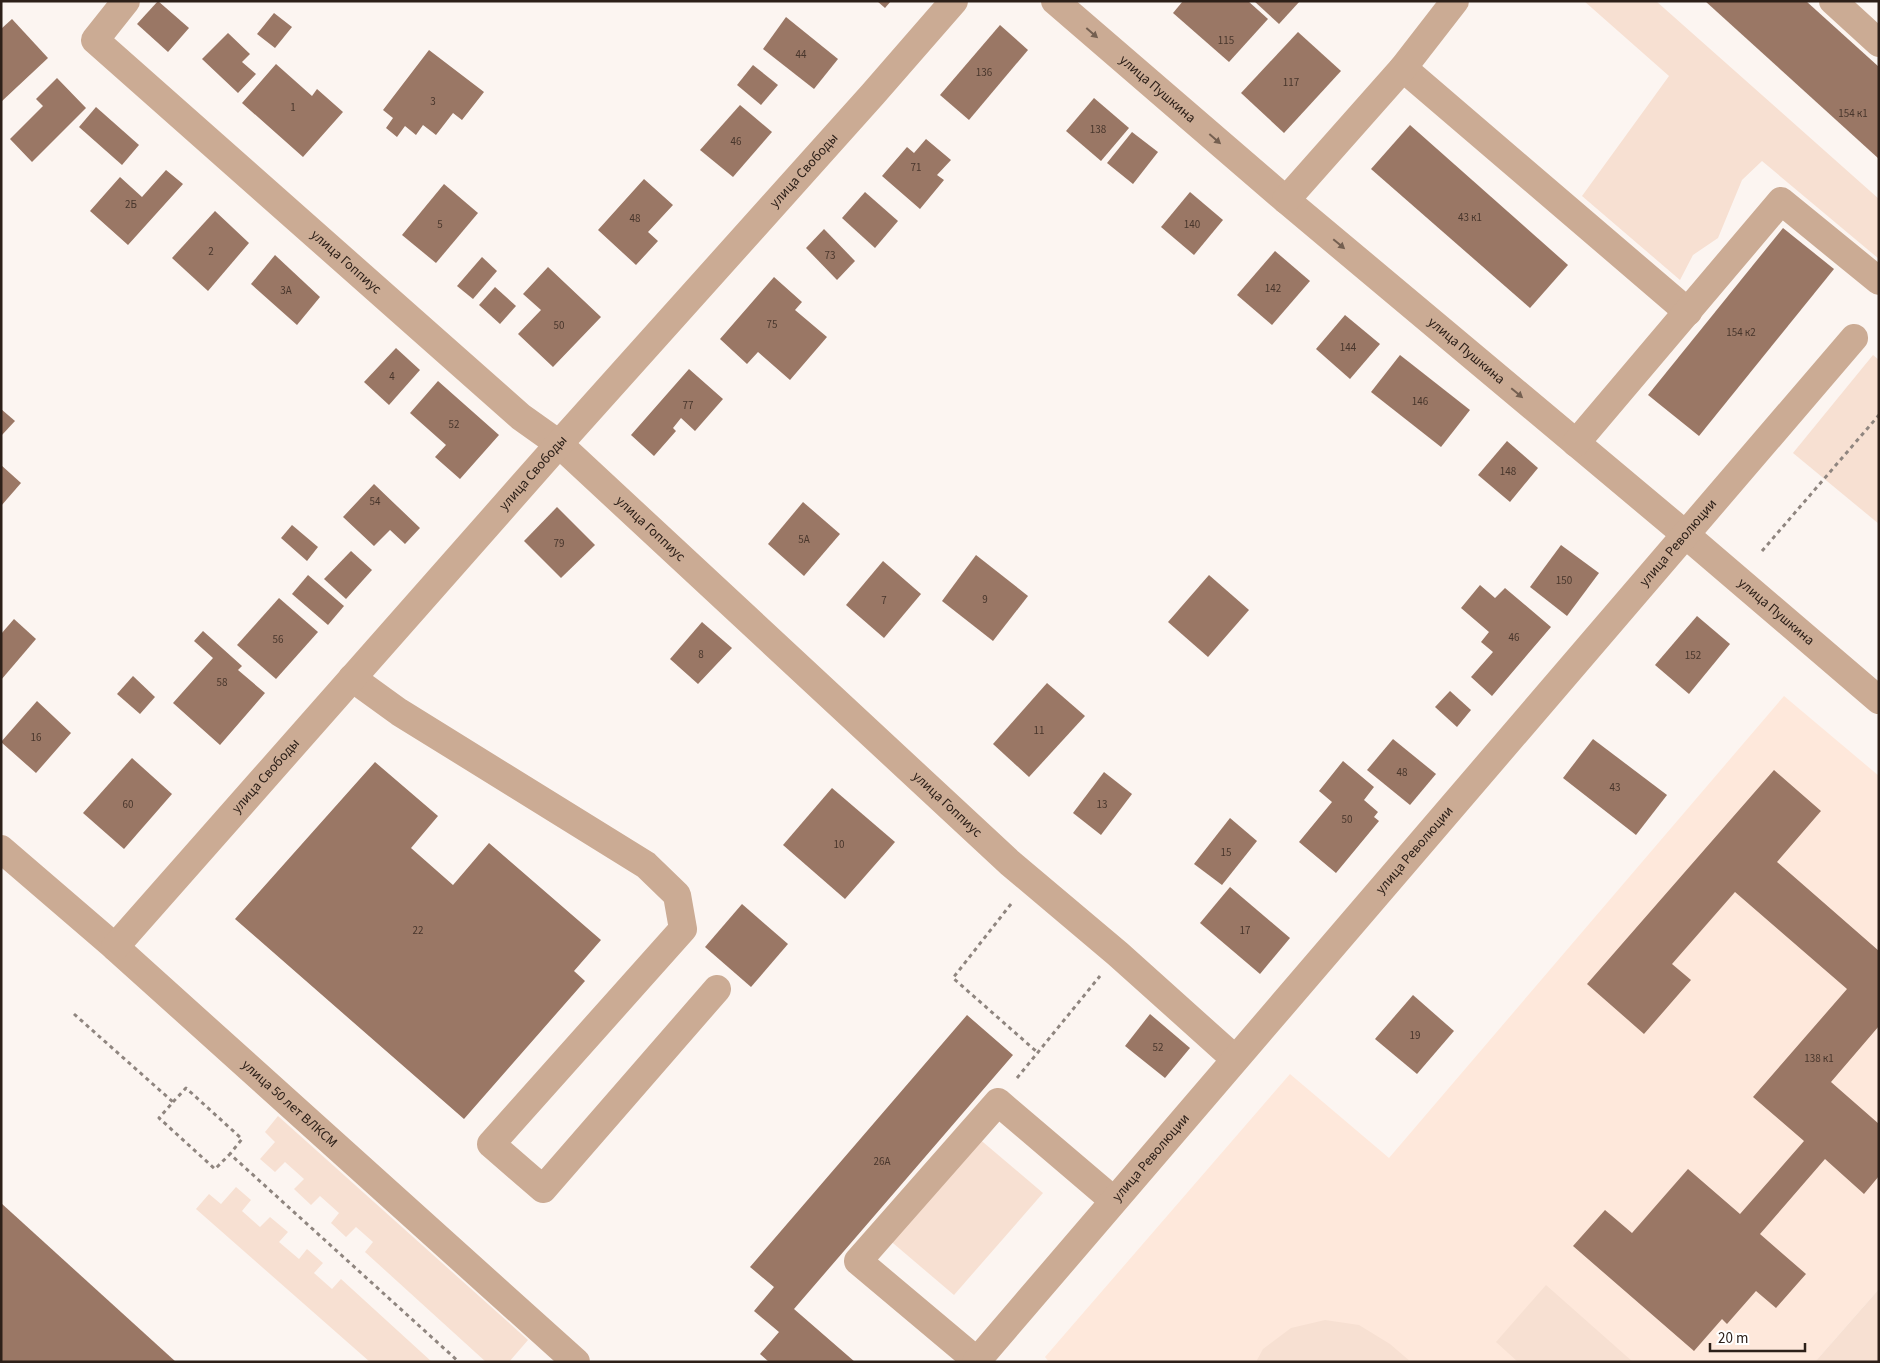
<svg xmlns="http://www.w3.org/2000/svg" width="1880" height="1363" font-family="'Source Sans 3',sans-serif">
	<style>
		.education { fill: #fee8db }
		.green { fill: #f7e0d2 }
		.building { fill: #9a7765 }
		.lines { fill: none; stroke-linecap: round; stroke-linejoin: round }
		.path { stroke: #8f857f; stroke-width: 3; stroke-dasharray: 4 4; stroke-linecap: butt }
		.minor { stroke: #cbab94; stroke-width: 28 }
		.oneway { fill: #745f50 }
		.labels { text-anchor: middle; dominant-baseline: central; stroke-width: 4.5; stroke-linejoin: round; paint-order: stroke }
		.number-label { font-size: 11px; fill: #48362c }
		.street-label { font-size: 14px; fill: #2d2019; stroke: #fff }
	</style>
	<rect width="100%" height="100%" fill="#fcf5f1"/>
	<polygon class="education" points="1784,696 1879,776 1879,1289 1815,1362 1049,1362 1045,1357 1290,1074 1389,1158"/>
	<g class="green">
		<polygon points="1584,1 1656,1 1879,199 1879,259 1762,161 1742,180 1718,238 1693,255 1680,280 1582,196 1669,76"/>
		<polygon points="1873,355 1879,360 1879,524 1793,453"/>
		<polygon points="278,1116 528,1340 509,1362 486,1362 365,1252 373,1242 356,1227 346,1237 331,1223 339,1213 320,1196 311,1205 294,1189 304,1179 285,1162 275,1172 260,1159 275,1142 265,1132"/>
		<polygon points="977,1137 1043,1193 954,1295 887,1238"/>
		<polygon points="236,1187 251,1200 242,1211 260,1227 270,1217 288,1232 279,1242 299,1259 307,1249 323,1263 314,1273 332,1289 341,1279 432,1362 370,1362 196,1209 209,1194 221,1204"/>
		<polygon points="1546,1285 1633,1362 1518,1362 1496,1342"/>
		<polygon points="1879,1289 1878,1362 1815,1362"/>
		<polygon points="1325,1320 1359,1325 1390,1344 1411,1362 1256,1362 1263,1349 1291,1328"/>
	</g>
	<g class="building">
		<polygon points="158,1 189,28 168,52 137,24"/>
		<polygon points="877,1 891,1 885,8"/>
		<polygon points="1183,1 1248,1 1268,19 1229,62 1173,13"/>
		<polygon points="1254,1 1300,1 1279,24"/>
		<polygon points="1705,1 1806,1 1879,67 1879,159"/>
		<polygon points="274,13 292,27 275,48 257,34"/>
		<polygon points="786,17 838,59 814,89 763,49"/>
		<polygon points="12,19 48,58 1,102 1,29"/>
		<polygon points="1000,25 1028,50 969,120 940,95"/>
		<polygon points="1298,32 1341,71 1284,133 1241,93"/>
		<polygon points="228,33 250,54 242,62 256,74 238,93 202,59"/>
		<polygon points="429,50 484,92 462,120 453,113 436,135 423,125 416,135 405,126 397,137 386,128 393,118 383,110"/>
		<polygon points="276,64 312,96 317,89 343,112 303,157 242,103"/>
		<polygon points="753,65 778,85 761,105 737,85"/>
		<polygon points="57,78 86,108 32,162 10,139 43,106 36,99"/>
		<polygon points="1094,98 1129,128 1101,161 1066,131"/>
		<polygon points="740,105 772,132 733,177 700,150"/>
		<polygon points="96,107 139,145 122,165 79,127"/>
		<polygon points="1410,125 1568,265 1530,308 1371,169"/>
		<polygon points="1132,132 1158,152 1133,184 1107,163"/>
		<polygon points="926,139 951,160 937,175 944,180 920,209 882,176 907,147 914,153"/>
		<polygon points="166,170 183,184 128,245 90,211 120,177 142,197"/>
		<polygon points="644,179 673,205 648,232 658,241 636,265 598,230"/>
		<polygon points="444,184 478,213 436,263 402,235"/>
		<polygon points="865,192 898,221 875,248 842,218"/>
		<polygon points="1190,192 1223,220 1194,255 1161,227"/>
		<polygon points="215,211 249,243 208,291 172,258"/>
		<polygon points="1783,228 1834,269 1699,436 1648,395"/>
		<polygon points="824,229 855,261 837,280 806,248"/>
		<polygon points="1275,251 1310,281 1272,325 1237,295"/>
		<polygon points="275,255 320,297 297,325 251,284"/>
		<polygon points="482,257 497,271 473,299 457,286"/>
		<polygon points="548,267 601,317 553,367 518,334 541,310 523,294"/>
		<polygon points="774,277 802,302 795,310 827,337 790,380 758,352 747,364 720,339"/>
		<polygon points="495,287 516,306 500,324 479,305"/>
		<polygon points="1345,315 1380,344 1350,379 1316,349"/>
		<polygon points="396,348 420,370 389,405 364,382"/>
		<polygon points="1400,355 1470,410 1441,447 1371,392"/>
		<polygon points="689,369 723,399 695,431 681,418 673,428 676,431 654,456 631,435"/>
		<polygon points="438,381 499,435 460,479 435,457 446,445 410,413"/>
		<polygon points="1,409 15,421 1,436"/>
		<polygon points="1507,441 1538,468 1510,502 1478,475"/>
		<polygon points="1,465 21,483 1,506"/>
		<polygon points="374,484 420,528 405,544 390,530 374,546 343,517"/>
		<polygon points="803,502 840,534 804,576 768,544"/>
		<polygon points="557,507 595,545 561,578 524,541"/>
		<polygon points="292,525 318,547 307,561 281,538"/>
		<polygon points="1561,545 1599,573 1567,616 1530,587"/>
		<polygon points="351,551 372,570 346,599 324,579"/>
		<polygon points="976,555 1028,596 993,641 942,601"/>
		<polygon points="883,561 921,594 884,638 846,605"/>
		<polygon points="308,575 344,606 328,625 292,594"/>
		<polygon points="1209,575 1249,610 1208,657 1168,622"/>
		<polygon points="1480,585 1495,598 1505,588 1551,627 1492,696 1471,677 1493,652 1481,642 1489,632 1461,608"/>
		<polygon points="279,598 318,632 276,679 237,645"/>
		<polygon points="1697,616 1730,644 1689,694 1655,665"/>
		<polygon points="14,619 36,639 1,680 1,634"/>
		<polygon points="702,622 732,648 698,684 670,659"/>
		<polygon points="203,631 242,666 238,670 265,693 220,745 173,703 213,658 194,641"/>
		<polygon points="133,676 155,697 140,714 117,694"/>
		<polygon points="1047,683 1085,716 1029,777 993,744"/>
		<polygon points="1450,691 1471,710 1457,727 1435,707"/>
		<polygon points="37,701 71,733 36,773 1,742"/>
		<polygon points="1393,739 1436,774 1410,805 1367,770"/>
		<polygon points="1593,739 1667,795 1636,835 1563,778"/>
		<polygon points="132,758 172,794 124,849 83,813"/>
		<polygon points="1343,761 1374,787 1364,800 1378,812 1374,817 1379,821 1336,873 1299,842 1332,802 1319,791"/>
		<polygon points="375,762 438,816 411,848 453,885 489,843 601,940 574,971 585,981 464,1119 235,919"/>
		<polygon points="1774,770 1821,811 1777,862 1879,951 1879,1026 1831,1082 1879,1124 1879,1176 1864,1194 1825,1159 1760,1234 1806,1274 1776,1308 1756,1291 1727,1324 1722,1319 1694,1351 1573,1246 1605,1210 1632,1233 1688,1169 1740,1214 1804,1141 1753,1097 1847,989 1735,892 1672,964 1691,980 1644,1034 1587,984"/>
		<polygon points="1104,772 1132,794 1101,835 1073,813"/>
		<polygon points="832,788 895,842 845,899 783,845"/>
		<polygon points="1230,818 1257,841 1222,885 1194,864"/>
		<polygon points="1230,887 1290,938 1260,974 1200,923"/>
		<polygon points="742,904 788,944 751,987 705,947"/>
		<polygon points="1413,995 1454,1031 1417,1074 1375,1039"/>
		<polygon points="1150,1014 1190,1048 1165,1078 1125,1046"/>
		<polygon points="967,1015 1013,1055 794,1309 855,1362 769,1362 760,1354 779,1332 754,1311 774,1287 750,1267"/>
		<polygon points="1,1203 176,1362 1,1361"/>
	</g>
	<g class="lines">
		<g class="path">
			<polyline points="1762,551 1879,415"/>
			<polyline points="1011,904 953,978 1037,1052"/>
			<polyline points="74,1014 173,1102 159,1118 215,1169 230,1154 459,1362"/>
			<polyline points="1017,1078 1100,976"/>
			<polyline points="173,1102 186,1088 242,1139 230,1154"/>
		</g>
		<g class="minor">
			<path id="s1" d="M 126,1 L 95,40 L 521,417 L 559,444 L 1010,863 L 1118,954 L 1235,1059"/>
			<path id="s2" d="M 1055,1 L 1286,200 L 1686,535 L 1879,700"/>
			<polyline points="1833,1 1879,43"/>
			<polyline points="1403,68 1688,312"/>
			<polyline points="1286,200 1403,68 1455,1"/>
			<polyline points="1576,443 1781,201 1879,281"/>
			<polyline points="352,678 399,712 646,865 677,895 683,929 491,1144 543,1189 717,989"/>
			<path id="s3" d="M 1,849 L 115,947 L 576,1362"/>
			<path id="s4" d="M 115,947 L 559,444 L 873,94 L 954,1"/>
			<polyline points="977,1361 858,1261 998,1102 1113,1200"/>
			<path id="s5" d="M 976,1362 L 1854,338"/>
		</g>
	</g>
	<defs><path id="oneway-solid" d="M-6-.8H1V-3.2L6.5 0L1 3.2V.8H-6Z" transform="scale(1.25)"/></defs>
	<g class="oneway">
		<use href="#oneway-solid" transform="translate(1092 33) rotate(41)"/>
		<use href="#oneway-solid" transform="translate(1215 139) rotate(41)"/>
		<use href="#oneway-solid" transform="translate(1339 244) rotate(40)"/>
		<use href="#oneway-solid" transform="translate(1517 393) rotate(40)"/>
	</g>
	<g class="labels">
		<g class="number-label">
			<text x="1226" y="40">115</text>
			<text x="801" y="54">44</text>
			<text x="984" y="72">136</text>
			<text x="1291" y="82">117</text>
			<text x="433" y="101">3</text>
			<text x="293" y="107">1</text>
			<text x="1853" y="113">154 к1</text>
			<text x="1098" y="129">138</text>
			<text x="736" y="141">46</text>
			<text x="916" y="167">71</text>
			<text x="131" y="204">2Б</text>
			<text x="1470" y="217">43 к1</text>
			<text x="635" y="218">48</text>
			<text x="440" y="224">5</text>
			<text x="1192" y="224">140</text>
			<text x="211" y="251">2</text>
			<text x="830" y="255">73</text>
			<text x="1273" y="288">142</text>
			<text x="286" y="290">3А</text>
			<text x="772" y="324">75</text>
			<text x="559" y="325">50</text>
			<text x="1741" y="332">154 к2</text>
			<text x="1348" y="347">144</text>
			<text x="392" y="376">4</text>
			<text x="1420" y="401">146</text>
			<text x="688" y="405">77</text>
			<text x="454" y="424">52</text>
			<text x="1508" y="471">148</text>
			<text x="375" y="501">54</text>
			<text x="804" y="539">5А</text>
			<text x="559" y="543">79</text>
			<text x="1564" y="580">150</text>
			<text x="985" y="599">9</text>
			<text x="884" y="600">7</text>
			<text x="1514" y="637">46</text>
			<text x="278" y="639">56</text>
			<text x="701" y="654">8</text>
			<text x="1693" y="655">152</text>
			<text x="222" y="682">58</text>
			<text x="1039" y="730">11</text>
			<text x="36" y="737">16</text>
			<text x="1402" y="772">48</text>
			<text x="1615" y="787">43</text>
			<text x="128" y="804">60</text>
			<text x="1102" y="804">13</text>
			<text x="1347" y="819">50</text>
			<text x="839" y="844">10</text>
			<text x="1226" y="852">15</text>
			<text x="418" y="930">22</text>
			<text x="1245" y="930">17</text>
			<text x="1415" y="1035">19</text>
			<text x="1158" y="1047">52</text>
			<text x="1819" y="1058">138 к1</text>
			<text x="882" y="1161">26А</text>
		</g>
		<g class="street-label">
			<text stroke="none"><textPath href="#s2" startOffset="135">улица Пушкина</textPath></text>
			<text stroke="none"><textPath href="#s4" startOffset="1038">улица Свободы</textPath></text>
			<text stroke="none"><textPath href="#s1" startOffset="385">улица Гоппиус</textPath></text>
			<text stroke="none"><textPath href="#s2" startOffset="540">улица Пушкина</textPath></text>
			<text stroke="none"><textPath href="#s4" startOffset="632">улица Свободы</textPath></text>
			<text stroke="none"><textPath href="#s1" startOffset="790">улица Гоппиус</textPath></text>
			<text stroke="none"><textPath href="#s5" startOffset="1079">улица Революции</textPath></text>
			<text stroke="none"><textPath href="#s2" startOffset="945">улица Пушкина</textPath></text>
			<text stroke="none"><textPath href="#s4" startOffset="228">улица Свободы</textPath></text>
			<text stroke="none"><textPath href="#s1" startOffset="1195">улица Гоппиус</textPath></text>
			<text stroke="none"><textPath href="#s5" startOffset="674">улица Революции</textPath></text>
			<text stroke="none"><textPath href="#s3" startOffset="385">улица 50 лет ВЛКСМ</textPath></text>
			<text stroke="none"><textPath href="#s5" startOffset="269">улица Революции</textPath></text>
		</g>
	</g>
	<rect width="1880" height="1363" fill="none" stroke="#2d2019" stroke-width="5"/>
	<path d="M1710 1343v8h95v-8" fill="none" stroke="#2d2019" stroke-width="2.5"/>
	<text x="1718" y="1343" font-size="15" fill="#2d2019" stroke="#ffffff" stroke-width="4" paint-order="stroke">20 m</text>
</svg>
